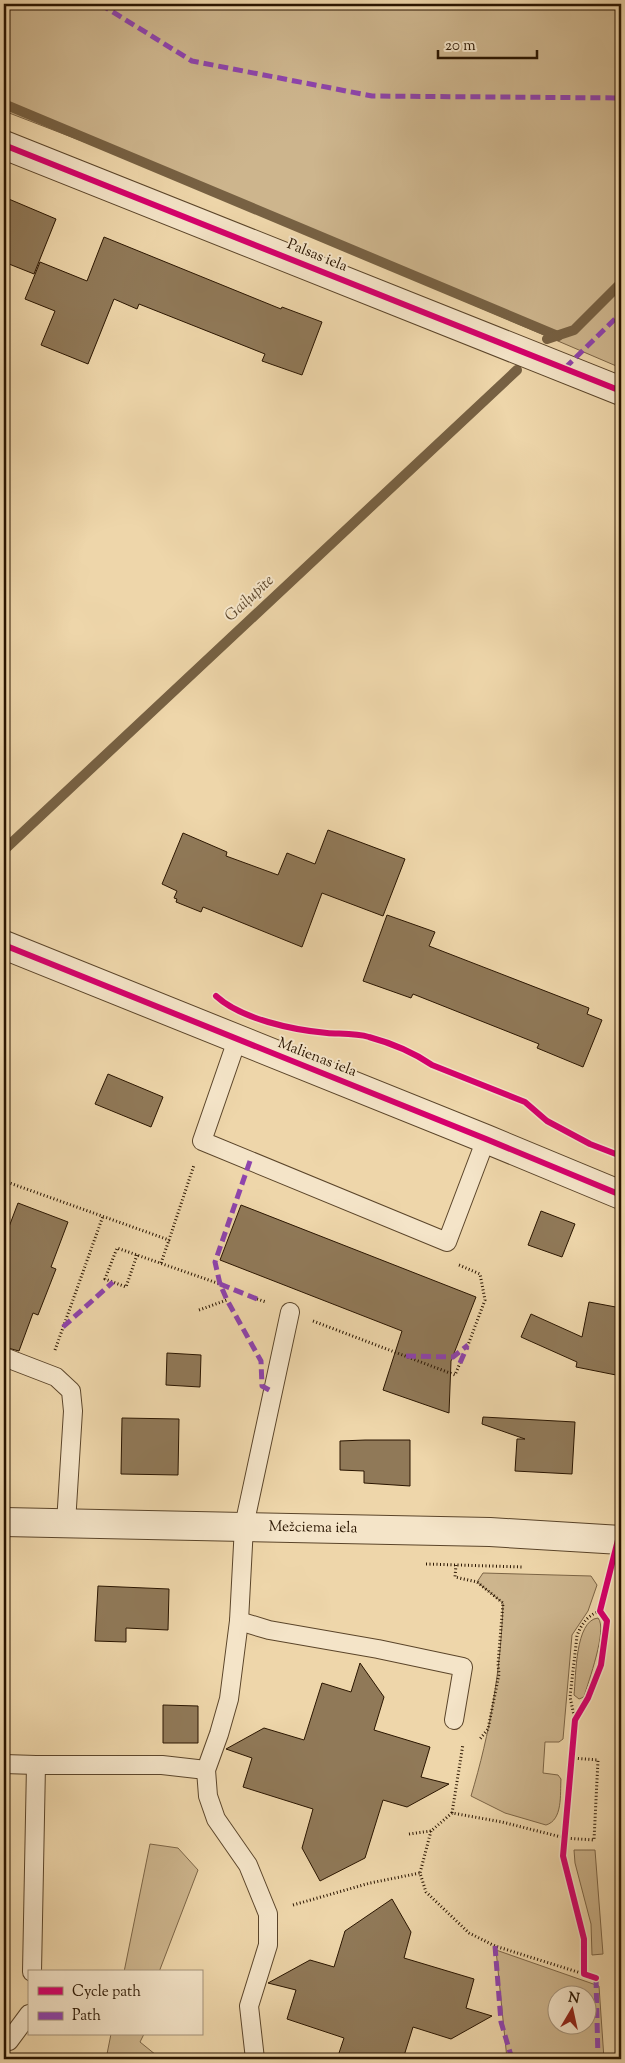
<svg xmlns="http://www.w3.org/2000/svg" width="625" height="2063" font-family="'Sorts Mill Goudy',serif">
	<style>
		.green { fill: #cdb58d; stroke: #7c6546; fill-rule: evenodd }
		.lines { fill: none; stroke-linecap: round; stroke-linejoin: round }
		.stream { stroke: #776143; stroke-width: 10 }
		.building { fill: #907958; stroke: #2a1500 }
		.service-casing { stroke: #5b452a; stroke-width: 20 }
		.minor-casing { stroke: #5b452a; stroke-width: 30 }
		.tertiary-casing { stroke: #5b452a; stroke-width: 30 }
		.path { stroke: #2a1500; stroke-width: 3; stroke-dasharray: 1 2.5; stroke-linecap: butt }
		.service { stroke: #f4e4c8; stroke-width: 18 }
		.minor { stroke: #f4e4c8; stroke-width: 28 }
		.tertiary { stroke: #f4e4c8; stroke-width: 28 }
		.quiet { stroke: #8e44ad; stroke-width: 5; stroke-dasharray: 10 5; stroke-linecap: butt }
		.cycleway-casing { stroke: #f4e4c8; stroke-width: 9 }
		.cycleway { stroke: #d6006c; stroke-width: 6 }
		.labels { text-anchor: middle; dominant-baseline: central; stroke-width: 4; stroke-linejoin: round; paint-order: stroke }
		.street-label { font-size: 15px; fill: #2a1500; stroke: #f4e4c8 }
		.water-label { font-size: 16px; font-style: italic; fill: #5e482d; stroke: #f4e4c8 }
	</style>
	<rect width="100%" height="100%" fill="#eed6aa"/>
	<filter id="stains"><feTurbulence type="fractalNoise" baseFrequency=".004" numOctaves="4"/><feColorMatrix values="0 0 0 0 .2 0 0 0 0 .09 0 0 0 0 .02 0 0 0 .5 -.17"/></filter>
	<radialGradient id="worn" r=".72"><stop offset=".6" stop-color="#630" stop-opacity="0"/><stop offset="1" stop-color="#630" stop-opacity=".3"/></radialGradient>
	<g class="green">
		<polygon points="4,4 621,4 621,368 170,175 4,111"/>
		<path d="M 483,1573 L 591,1576 L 597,1585 L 588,1611 L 572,1635 L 563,1739 L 559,1742 L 545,1742 L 543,1773 L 558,1775 L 561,1779 C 560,1794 563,1820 546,1825 L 505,1813 L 471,1796 C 490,1733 501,1669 503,1603 L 477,1582 Z"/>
		<path d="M 598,1618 C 608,1629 588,1682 584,1697 L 579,1699 L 574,1695 C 576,1677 575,1620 598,1618 Z"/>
		<polygon points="150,1844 178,1848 198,1870 159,1972 124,1972"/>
		<polygon points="574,1850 595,1850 603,1954 592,1955 591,1924 575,1863"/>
		<path d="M 496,1950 L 599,1986 L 604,2059 L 507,2059 ZM 558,1996 L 588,1996 L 588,2026 L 558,2026 Z"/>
		<polygon points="111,2034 144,2034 140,2042 161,2059 106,2059"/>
	</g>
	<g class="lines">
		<g class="stream">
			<polyline points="4,104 558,336"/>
			<polyline points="547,339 574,330 621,283"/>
			<polyline points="4,850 517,370"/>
		</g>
	</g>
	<g class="building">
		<polygon points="4,197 56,219 34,274 4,262"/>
		<polygon points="104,237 281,309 282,307 322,322 302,375 262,361 265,354 139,304 137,309 114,299 88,364 41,345 55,311 25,299 40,262 87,281"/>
		<polygon points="328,830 405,859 383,916 322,893 302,947 203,907 201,912 176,902 177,899 174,898 177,891 162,884 183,833 227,852 226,856 278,875 287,853 315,864"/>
		<polygon points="387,915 435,932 429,946 589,1008 587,1014 602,1020 583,1067 537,1048 539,1044 413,994 411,998 363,981"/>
		<polygon points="108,1074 163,1097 151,1127 95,1104"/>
		<polygon points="18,1203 68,1222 51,1267 56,1269 38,1315 33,1313 19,1351 4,1347 4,1240"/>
		<polygon points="241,1205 476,1297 451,1361 449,1413 383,1390 402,1331 220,1260"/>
		<polygon points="541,1211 575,1224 562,1257 528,1245"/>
		<polygon points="589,1302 621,1308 621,1376 576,1367 577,1362 521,1337 531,1314 582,1337"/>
		<polygon points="167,1353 201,1355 200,1387 166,1385"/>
		<polygon points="483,1417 575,1422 572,1474 515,1471 517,1439 525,1439 482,1424"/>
		<polygon points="122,1418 179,1419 178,1475 121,1474"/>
		<polygon points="365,1440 410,1440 410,1486 364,1483 364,1471 340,1470 340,1441"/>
		<polygon points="98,1586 169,1589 168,1630 126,1628 126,1642 95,1641"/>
		<polygon points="360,1663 384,1697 374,1730 430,1747 421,1777 449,1784 407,1807 383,1800 365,1858 320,1881 302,1848 313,1809 243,1787 252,1758 226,1749 264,1728 304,1740 322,1683 351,1692"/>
		<polygon points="163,1705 198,1706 198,1743 163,1743"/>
		<polygon points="392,1899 411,1932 404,1958 474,1979 466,2008 492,2016 451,2039 413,2027 403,2059 337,2059 344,2038 287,2019 296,1990 268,1983 310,1960 334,1967 345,1931"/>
	</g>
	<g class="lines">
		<g class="service-casing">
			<g id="service">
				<polyline points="237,1040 202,1141 447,1242 486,1139"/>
				<polyline points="4,1357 56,1377 71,1391 73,1411 66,1523"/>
				<polyline points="239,1621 269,1630 378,1649 463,1667 454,1720"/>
				<polyline points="4,1764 36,1765 32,1972"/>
				<polyline points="36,1765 162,1765 206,1770"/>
				<polyline points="4,2041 9,2041 29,2014"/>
				<polyline points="255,2059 249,2006 268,1945 268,1914 248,1865 216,1819 208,1796 206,1770 219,1734 229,1699 239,1621 244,1526 290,1312"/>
			</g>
		</g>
		<g class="minor-casing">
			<g id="minor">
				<polyline points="4,145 621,391"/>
				<polyline points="4,1522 490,1532 621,1540"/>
			</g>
		</g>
		<g class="tertiary-casing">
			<polyline id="tertiary" points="4,945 486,1139 621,1195"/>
		</g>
		<g class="path">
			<polyline points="4,1181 169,1240 194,1165"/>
			<polyline points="137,1255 126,1287 105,1279 117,1248 220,1284"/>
			<polyline points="161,1263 169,1240"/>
			<polyline points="459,1265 480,1274 485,1300 468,1345"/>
			<polyline points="257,1299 266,1302"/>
			<polyline points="199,1310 227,1300"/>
			<polyline points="313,1321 455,1375 460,1363"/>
			<polyline points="55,1350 103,1216"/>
			<polyline points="426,1564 522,1567"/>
			<polyline points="456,1565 455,1577 477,1582 503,1603 498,1664 499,1674 488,1729 480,1739"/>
			<path d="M 575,1720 L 570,1697 L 577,1636 C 581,1624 588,1615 600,1611"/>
			<polyline points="452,1813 463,1744"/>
			<polyline points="431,1831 420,1873 426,1892 469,1933 495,1946 584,1974"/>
			<polyline points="409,1834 431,1831 452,1813 502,1822 565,1838 594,1840 598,1760 572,1758"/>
			<polyline points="293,1905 370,1883 420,1873"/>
		</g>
		<use href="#service" class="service"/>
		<use href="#minor" class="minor"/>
		<use href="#tertiary" class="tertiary"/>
		<g class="quiet">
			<polyline points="100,4 192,61 372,96 621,98"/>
			<polyline points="565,368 621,313"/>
			<polyline points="250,1161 215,1262 220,1284 227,1300 261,1361 262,1386 273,1392"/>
			<polyline points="220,1284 257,1299"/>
			<polyline points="63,1327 113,1282"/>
			<polyline points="406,1356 453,1357 468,1345"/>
			<polyline points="460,1363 467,1347"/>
			<polyline points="495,1946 501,2022 512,2059"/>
			<polyline points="596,1978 598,2059"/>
		</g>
		<g class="cycleway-casing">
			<g id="cycleway">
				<polyline points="4,145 621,391"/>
				<polyline points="4,945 486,1139 621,1195"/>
				<path d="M 216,996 C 241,1019 293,1030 327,1033 C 340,1034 356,1033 369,1037 C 391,1043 413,1052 432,1065 L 525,1102 L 547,1121 L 590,1144 L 621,1156"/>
				<polyline points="596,1978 584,1974 584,1939 563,1856 575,1720 588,1698 601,1665 607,1621 600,1611 621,1528"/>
			</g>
		</g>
		<use href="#cycleway" class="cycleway"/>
	</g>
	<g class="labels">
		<g class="street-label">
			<text transform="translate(317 256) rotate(22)">Palsas iela</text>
			<text transform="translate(317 1058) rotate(21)">Malienas iela</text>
			<text transform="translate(313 1528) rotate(1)">Mežciema iela</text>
		</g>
		<g class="water-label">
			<text transform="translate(250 599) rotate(-43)">Gaiļupīte</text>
		</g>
	</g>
	<rect width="625" height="2063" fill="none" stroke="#eed6aa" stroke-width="20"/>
	<rect x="5" y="5" width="615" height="2053" fill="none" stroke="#2a1500" stroke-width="2.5"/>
	<rect x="10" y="10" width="605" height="2043" fill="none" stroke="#2a1500"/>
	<rect x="28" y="1970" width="175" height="65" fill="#f4e4c8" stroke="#a39178"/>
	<rect x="38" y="1987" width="25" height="8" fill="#d6006c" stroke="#a39178"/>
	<text x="72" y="1996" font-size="15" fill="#2a1500">Cycle path</text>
	<rect x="38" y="2012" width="25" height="8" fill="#8e44ad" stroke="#a39178"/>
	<text x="72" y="2020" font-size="15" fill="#2a1500">Path</text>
	<g transform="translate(572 2010) rotate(9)"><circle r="24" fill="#f4e4c8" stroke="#a39178"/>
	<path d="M0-4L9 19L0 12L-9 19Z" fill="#8f2418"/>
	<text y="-8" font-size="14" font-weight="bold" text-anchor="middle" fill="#2a1500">N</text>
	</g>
	<path d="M438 50v8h99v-8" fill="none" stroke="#2a1500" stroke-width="2.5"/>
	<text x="445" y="50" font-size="15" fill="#2a1500" stroke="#f4e4c8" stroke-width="4" paint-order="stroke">20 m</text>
	<rect width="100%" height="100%" filter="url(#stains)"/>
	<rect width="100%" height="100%" fill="url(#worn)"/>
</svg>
